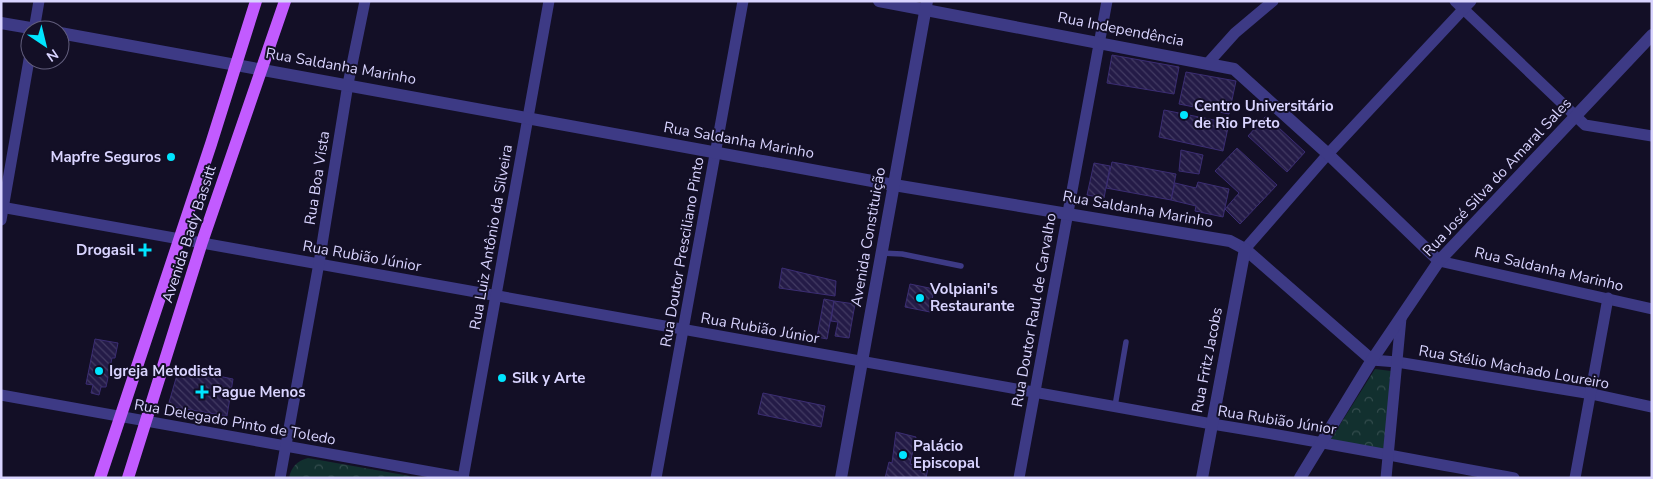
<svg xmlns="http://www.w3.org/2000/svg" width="1653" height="479" font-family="'Nunito Sans',sans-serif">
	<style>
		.forest { fill: url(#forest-crowns) }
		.building { fill: url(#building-back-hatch); stroke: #3b2d73 }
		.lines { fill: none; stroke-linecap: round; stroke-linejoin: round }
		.service { stroke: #3d3a85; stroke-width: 5.5 }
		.minor { stroke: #3d3a85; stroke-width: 11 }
		.tertiary { stroke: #3d3a85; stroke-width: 12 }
		.primary { stroke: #c25bff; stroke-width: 12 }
		.poi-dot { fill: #00e5ff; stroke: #130f26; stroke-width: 2 }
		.labels { text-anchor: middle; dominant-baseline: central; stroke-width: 4; stroke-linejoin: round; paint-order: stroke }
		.street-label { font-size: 15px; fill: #d9d4ff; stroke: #130f26 }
		.poi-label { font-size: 15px; font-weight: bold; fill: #d9d4ff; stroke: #130f26; text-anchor: start }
	</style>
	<defs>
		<pattern id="forest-crowns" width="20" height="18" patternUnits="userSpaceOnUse" patternTransform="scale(1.25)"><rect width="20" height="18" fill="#12302f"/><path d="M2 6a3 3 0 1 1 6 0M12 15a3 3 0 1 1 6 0" fill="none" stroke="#344d4e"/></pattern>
		<pattern id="building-back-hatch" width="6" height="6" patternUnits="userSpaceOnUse" patternTransform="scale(1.25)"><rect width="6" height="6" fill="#241b47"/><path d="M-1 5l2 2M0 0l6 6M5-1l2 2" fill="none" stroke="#433b63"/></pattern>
	</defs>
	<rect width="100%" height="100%" fill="#130f26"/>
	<g class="forest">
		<polygon points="1375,369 1391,371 1386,452 1331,439"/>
		<path d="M 308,458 L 421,478 L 289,478 C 291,467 297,461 308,458 Z"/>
	</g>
	<g class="building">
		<polygon points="1112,55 1179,67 1174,94 1107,83"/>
		<polygon points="1186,72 1236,81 1229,114 1179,104"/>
		<polygon points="1164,110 1229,123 1223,151 1159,137"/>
		<polygon points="1266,116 1305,152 1287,172 1248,136"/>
		<polygon points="1237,148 1277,185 1240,224 1225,209 1239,193 1215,171"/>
		<polygon points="1181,150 1203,155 1199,174 1179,171"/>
		<polygon points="1112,162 1176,174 1171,200 1106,188"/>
		<polygon points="1094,163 1110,166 1104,198 1087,195"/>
		<polygon points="1198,182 1229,189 1223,217 1195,211 1196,206 1171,200 1175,183 1196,188"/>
		<polygon points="782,268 836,281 835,296 779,288"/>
		<polygon points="910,284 934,289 930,312 905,307"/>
		<polygon points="824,299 834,301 827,339 817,337"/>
		<polygon points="834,301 855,304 849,338 835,336 838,322 831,321"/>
		<polygon points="95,339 118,343 115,358 112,358 106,387 101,387 99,395 91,393 93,385 86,384"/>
		<polygon points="179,368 233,379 227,416 168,406"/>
		<polygon points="763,393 825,406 821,427 758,414"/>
		<polygon points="896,432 916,437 910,464 928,468 926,478 885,478 889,462 892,463"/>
	</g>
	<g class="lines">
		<g class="service">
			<polyline points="881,253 902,254 961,266"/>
			<polyline points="1115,406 1126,342"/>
		</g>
		<g class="minor">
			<polyline points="1455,1 1585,125 1652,136"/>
			<polyline points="34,30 39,1"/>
			<polyline points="1209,62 1235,33 1273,1"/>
			<path d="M 1,207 L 1212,424 C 1313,440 1413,460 1514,478"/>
			<polyline points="1,220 30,54"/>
			<polyline points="1245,249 1328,154 1471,1"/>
			<polyline points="1439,261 1652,309"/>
			<polyline points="1372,360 1397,362 1592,394 1652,407"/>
			<polyline points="1,395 464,478"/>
			<polyline points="280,478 319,263 348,84 365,1"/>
			<polyline points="463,478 549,1"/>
			<polyline points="656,478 743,1"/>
			<polyline points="1019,478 1107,1"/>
			<polyline points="1386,478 1401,318"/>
			<polyline points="1575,478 1608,298"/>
		</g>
		<g class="tertiary">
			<polyline points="879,1 1234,69 1328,154 1439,261"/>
			<polyline points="1,23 42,30"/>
			<polyline points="60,33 894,185 1230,241 1245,249 1372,360"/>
			<polyline points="841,478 927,1"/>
			<polyline points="1202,478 1245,249"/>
			<polyline points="1300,478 1372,360 1439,261 1652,35"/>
		</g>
		<g class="primary">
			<polyline points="100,478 211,144 256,1"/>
			<polyline points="128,478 202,242 285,1"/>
		</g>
	</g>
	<g class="poi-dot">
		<circle cx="1184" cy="115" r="5"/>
		<circle cx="171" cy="157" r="5"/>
		<path d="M142.5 242.5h5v5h5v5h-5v5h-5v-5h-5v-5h5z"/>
		<circle cx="920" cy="298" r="5"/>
		<circle cx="99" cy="371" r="5"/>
		<circle cx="502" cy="378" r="5"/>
		<path d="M199.5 384.5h5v5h5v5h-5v5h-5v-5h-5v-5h5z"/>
		<circle cx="903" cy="455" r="5"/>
	</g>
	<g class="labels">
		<g class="street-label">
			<text transform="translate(1121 29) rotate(11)">Rua Independência</text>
			<text transform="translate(341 66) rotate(10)">Rua Saldanha Marinho</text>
			<text transform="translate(739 140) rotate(10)">Rua Saldanha Marinho</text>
			<text transform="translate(1497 177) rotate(-47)">Rua José Silva do Amaral Sales</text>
			<text transform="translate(317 178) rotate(-81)">Rua Boa Vista</text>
			<text transform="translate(1138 209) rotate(10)">Rua Saldanha Marinho</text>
			<text transform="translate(189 234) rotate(-72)">Avenida Bady Bassitt</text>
			<text transform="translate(491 237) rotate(-80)">Rua Luiz Antônio da Silveira</text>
			<text transform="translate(868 237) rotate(-80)">Avenida Constituição</text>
			<text transform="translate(682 252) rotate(-80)">Rua Doutor Presciliano Pinto</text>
			<text transform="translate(362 256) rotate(10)">Rua Rubião Júnior</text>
			<text transform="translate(1549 269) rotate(13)">Rua Saldanha Marinho</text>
			<text transform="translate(1034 310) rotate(-80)">Rua Doutor Raul de Carvalho</text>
			<text transform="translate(760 328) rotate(10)">Rua Rubião Júnior</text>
			<text transform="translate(1207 360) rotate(-79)">Rua Fritz Jacobs</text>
			<text transform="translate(1514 367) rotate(10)">Rua Stélio Machado Loureiro</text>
			<text transform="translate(1277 420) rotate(9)">Rua Rubião Júnior</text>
			<text transform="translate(235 422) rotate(10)">Rua Delegado Pinto de Toledo</text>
		</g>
		<g class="poi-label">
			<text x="1194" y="106">Centro Universitário<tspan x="1194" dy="17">de Rio Preto</tspan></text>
			<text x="161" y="157" text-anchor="end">Mapfre Seguros</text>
			<text x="135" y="250" text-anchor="end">Drogasil</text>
			<text x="930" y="289">Volpiani's<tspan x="930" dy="17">Restaurante</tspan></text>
			<text x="109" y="371">Igreja Metodista</text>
			<text x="512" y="378">Silk y Arte</text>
			<text x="212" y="392">Pague Menos</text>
			<text x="913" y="446">Palácio<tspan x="913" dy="17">Episcopal</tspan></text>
		</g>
	</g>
	<rect width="1653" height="479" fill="none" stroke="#d9d4ff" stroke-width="5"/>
	<g transform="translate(45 45) rotate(145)"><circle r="24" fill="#130f26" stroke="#625e7d"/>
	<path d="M0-4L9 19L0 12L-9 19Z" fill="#00e5ff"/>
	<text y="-8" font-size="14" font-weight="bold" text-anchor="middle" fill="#d9d4ff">N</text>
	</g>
</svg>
